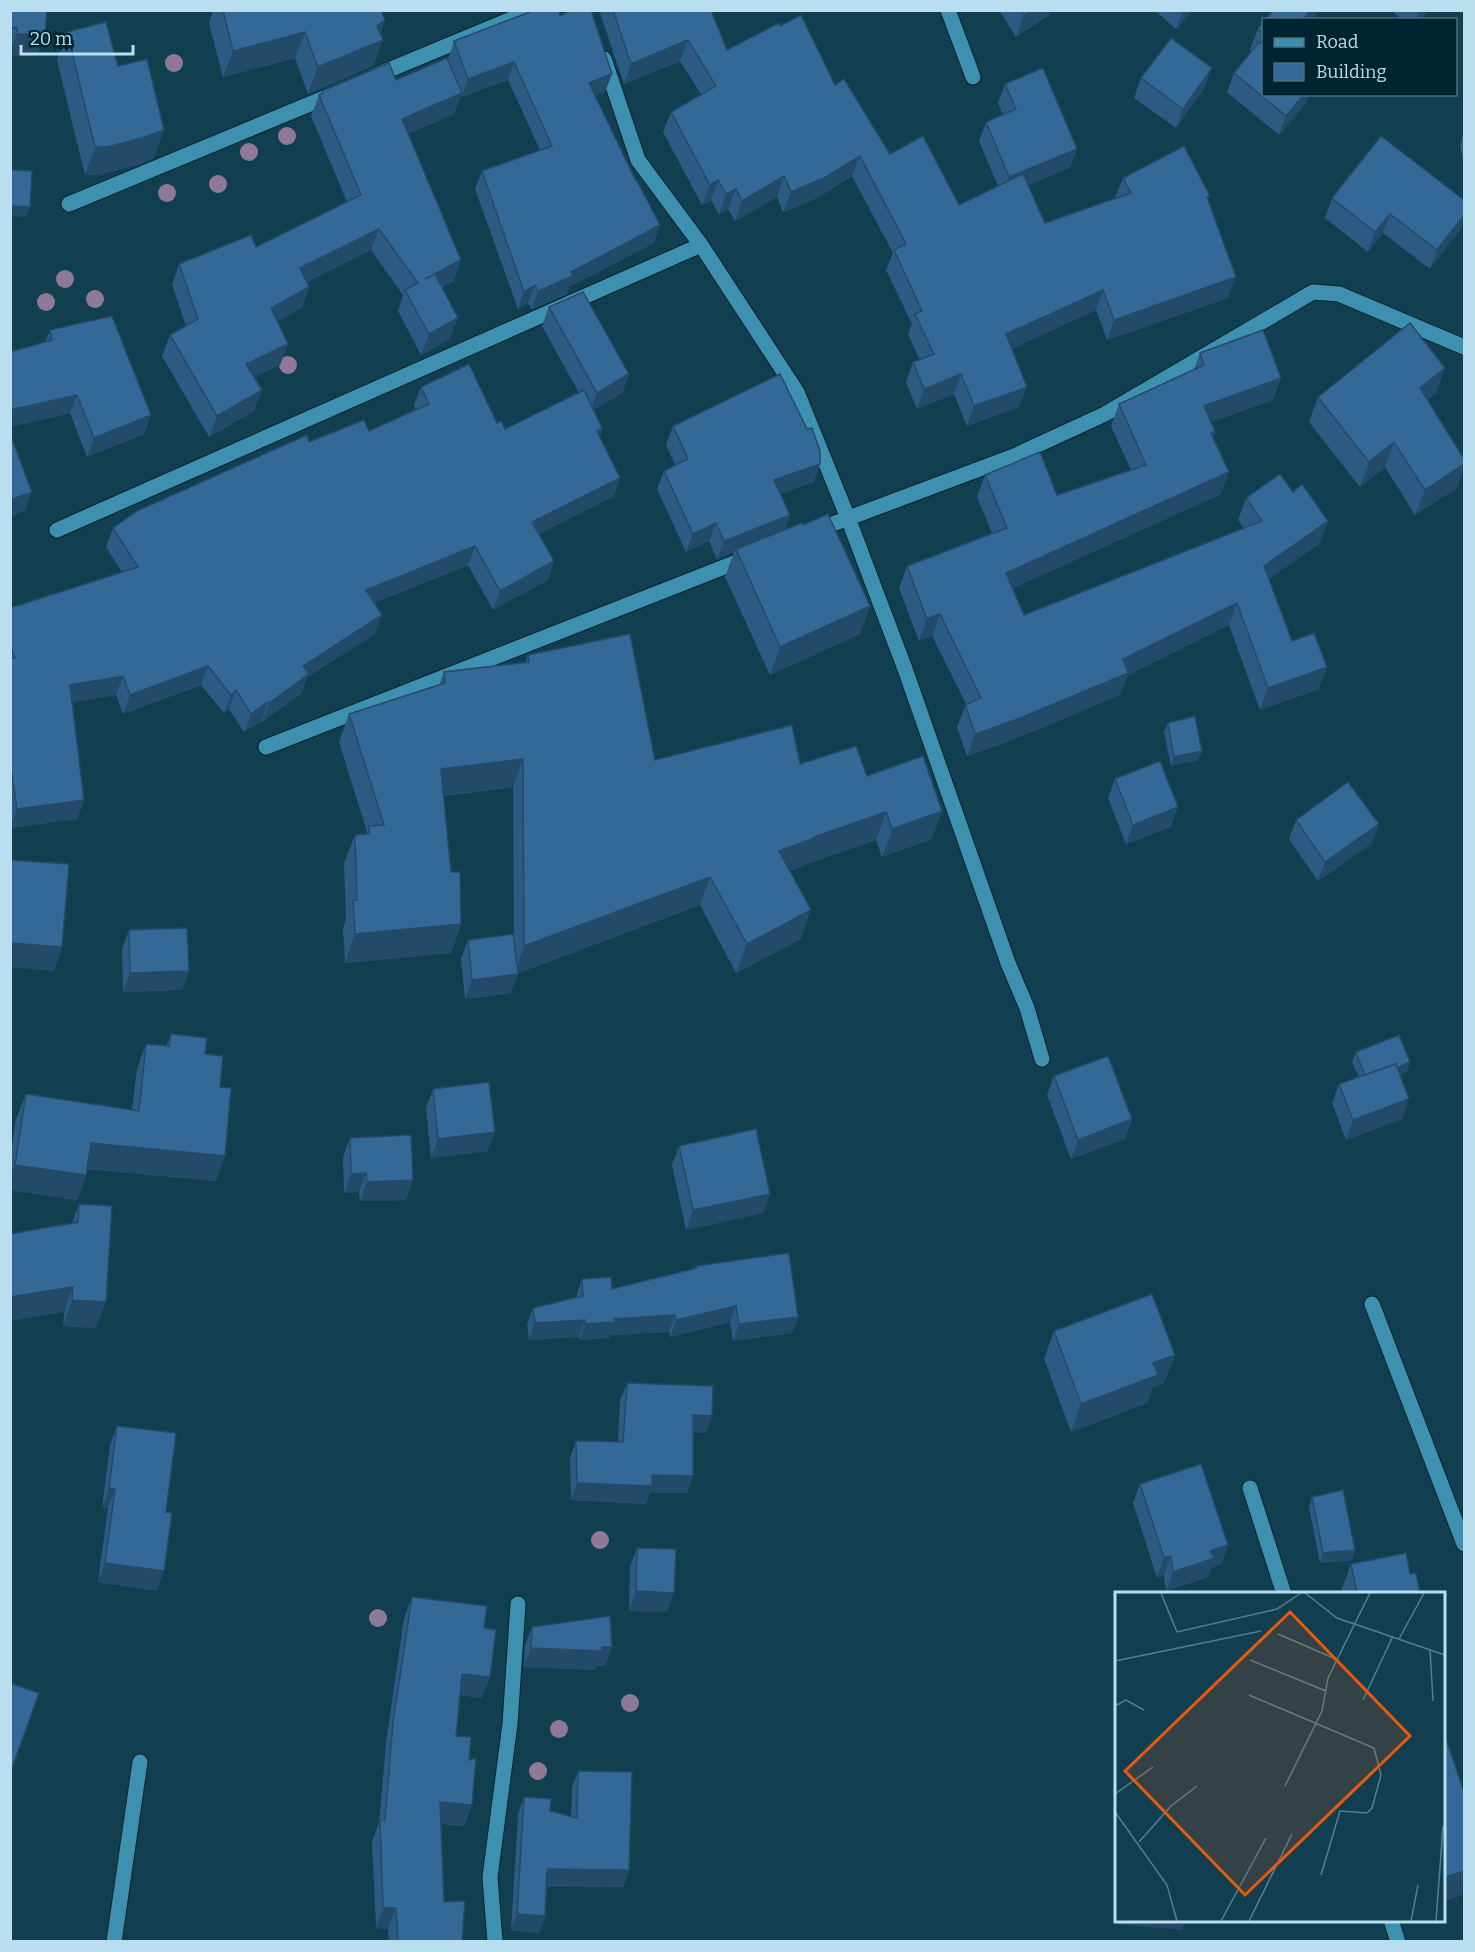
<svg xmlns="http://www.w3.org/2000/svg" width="1475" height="1952" font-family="Bitter,serif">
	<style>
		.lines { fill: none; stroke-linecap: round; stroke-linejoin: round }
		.street-casing { stroke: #09242e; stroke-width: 17 }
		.street { stroke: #3e90b1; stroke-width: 15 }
		.tree { fill: #8e7a96 }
		.wall { fill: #2d5a82 }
		.shaded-wall { fill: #244a6a }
		.building { fill: #346997; stroke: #244a6a; stroke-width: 1.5 }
		.inset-road { fill: none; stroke: #547f90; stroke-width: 1.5 }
		.view { fill: #e8590c; fill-opacity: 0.15; stroke: #e8590c; stroke-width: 3 }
		.inset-edge { fill: none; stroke: #b8deef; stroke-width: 3 }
	</style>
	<rect width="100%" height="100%" fill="#123f50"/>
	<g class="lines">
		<g class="street-casing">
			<g id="street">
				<polyline points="948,10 973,77"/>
				<polyline points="604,59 638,160 701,245 797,392 848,518 905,669 1008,963 1027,1008 1042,1059"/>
				<polyline points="372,77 533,10"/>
				<polyline points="69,204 334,94"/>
				<polyline points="57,530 701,245"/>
				<polyline points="814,531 1014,456 1105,414 1313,292 1339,294 1464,347"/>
				<polyline points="266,747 747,558"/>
				<polyline points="1372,1304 1464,1544"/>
				<polyline points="1250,1488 1284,1594"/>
				<polyline points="1391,1920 1398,1942"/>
				<polyline points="114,1942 140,1762"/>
				<polyline points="495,1942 490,1877 510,1724 518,1604"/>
			</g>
		</g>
		<use href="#street" class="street"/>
	</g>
	<g class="tree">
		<circle cx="174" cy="63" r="9"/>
		<circle cx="287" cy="136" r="9"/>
		<circle cx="249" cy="152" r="9"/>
		<circle cx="218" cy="184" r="9"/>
		<circle cx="167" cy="193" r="9"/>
		<circle cx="65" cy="279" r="9"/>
		<circle cx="95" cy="299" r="9"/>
		<circle cx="46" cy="302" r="9"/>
		<circle cx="288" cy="365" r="9"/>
		<circle cx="600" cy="1540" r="9"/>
		<circle cx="378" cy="1618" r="9"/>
		<circle cx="630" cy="1703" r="9"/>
		<circle cx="559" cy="1729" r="9"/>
		<circle cx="538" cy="1771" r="9"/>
	</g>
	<g class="wall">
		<polygon points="10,10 37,56 10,56"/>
		<polygon points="213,10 381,10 385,20 380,33 373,66 308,94 295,58 223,77 209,23"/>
		<polygon points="601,10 711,10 727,50 780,26 835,85 890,154 959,205 998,186 979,141 986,122 1003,115 998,103 1005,84 1077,149 1070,168 1028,185 1045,223 1115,198 1123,178 1208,200 1228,298 1107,340 1096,310 1011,349 1019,407 967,426 954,394 917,409 906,382 913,362 920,360 908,334 912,324 886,270 893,253 852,176 819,197 783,212 777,197 735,221 728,209 719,215 711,200 702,205 663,132 671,112 701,94 680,61 624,84 600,13"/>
		<polygon points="999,10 1051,10 1049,15 1016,37"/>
		<polygon points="1154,10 1193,10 1176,29"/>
		<polygon points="1391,10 1428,10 1421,20 1402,20"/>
		<polygon points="560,16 605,92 595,96 654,243 569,287 567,294 532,309 528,303 518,309 475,189 482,171 540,150 508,80 462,97 461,95 454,114 408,134 454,281 442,287 450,339 421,355 398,311 403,295 371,250 307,282 309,287 302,308 277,321 288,344 280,365 254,377 254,411 209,437 162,356 170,335 186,326 172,285 179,264 256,247 347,202 311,116 319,95 321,94 322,91 396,80 448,59 454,41"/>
		<polygon points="1263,22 1263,94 1309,94 1306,103 1279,135 1227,92 1234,73 1251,51 1250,50 1258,29"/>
		<polygon points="67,32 118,66 154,158 138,165 98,175 85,175 57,60"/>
		<polygon points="1141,78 1205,87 1176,128 1134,98"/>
		<polygon points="1464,132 1464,165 1460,145"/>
		<polygon points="1332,198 1464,200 1430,269 1383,233 1368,252 1325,218"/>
		<polygon points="549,307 629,374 622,393 593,410 602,428 600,436 614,496 539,534 548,580 493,610 468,565 374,603 375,634 307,677 302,693 262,722 261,721 244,732 229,709 224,713 201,685 123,714 116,695 72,702 84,800 77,819 10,828 10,608 122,572 106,547 113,528 309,442 369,431 416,410 414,405 421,387 497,423 505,429 579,393 542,326"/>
		<polygon points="50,330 151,415 144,434 87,457 70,413 10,427 10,352 45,342"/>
		<polygon points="1200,353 1273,400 1211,422 1215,431 1213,437 1229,472 1221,494 1013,588 1024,615 1244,529 1238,520 1246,498 1293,492 1328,521 1320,543 1269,579 1292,641 1319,689 1260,710 1229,625 1128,675 1120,695 1007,742 967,756 957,727 966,704 932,636 919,641 899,588 907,566 992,533 977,497 985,475 1057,495 1131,470 1111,426 1119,404 1194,369"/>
		<polygon points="1445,368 1436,393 1427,400 1457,488 1415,515 1385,467 1360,487 1309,422 1318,397"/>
		<polygon points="673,426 807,429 814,482 780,494 790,515 785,529 803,525 870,606 860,634 770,675 725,577 734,552 717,559 709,541 686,552 657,489 664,471 675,465 666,445"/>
		<polygon points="528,655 655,760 800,764 867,776 932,839 882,857 876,840 804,865 804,866 790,871 801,939 736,973 700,905 517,973 511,993 465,999 461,959 468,940 514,944 513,787 443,796 451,872 461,924 451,953 345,963 343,929 346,920 344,863 355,835 366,834 367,832 339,742 349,714 439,685 444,672 525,662"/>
		<polygon points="1168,723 1202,751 1198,760 1171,766 1164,732"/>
		<polygon points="1115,779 1171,827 1126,844 1108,798"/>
		<polygon points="1296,820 1372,843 1318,881 1289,839"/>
		<polygon points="129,930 189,971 182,990 123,992 122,949"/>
		<polygon points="171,1034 205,1054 220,1087 216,1181 87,1169 86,1175 77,1200 10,1190 10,1158 16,1119 26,1094 132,1110 137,1069 146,1044 166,1046"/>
		<polygon points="1356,1052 1407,1072 1400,1075 1402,1119 1346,1140 1332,1103 1339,1084 1359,1077 1352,1062"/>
		<polygon points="1054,1076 1132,1119 1125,1139 1071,1159 1047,1095"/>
		<polygon points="433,1089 488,1151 431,1158 426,1108"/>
		<polygon points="350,1138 406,1200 360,1201 359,1192 344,1193 343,1157"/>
		<polygon points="679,1146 770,1194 763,1213 686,1230 672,1165"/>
		<polygon points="79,1204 96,1328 63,1326 72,1223"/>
		<polygon points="696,1266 798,1317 792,1333 733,1341 730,1322 670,1337 669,1332 610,1335 609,1338 579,1340 579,1337 529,1340 527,1324 533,1308 576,1297 582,1279 612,1289 695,1269"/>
		<polygon points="1054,1331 1175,1355 1164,1383 1153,1387 1147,1403 1071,1432 1044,1359"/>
		<polygon points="627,1383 706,1433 693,1433 687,1493 650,1493 646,1504 571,1500 570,1458 576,1441 618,1442 620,1400"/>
		<polygon points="117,1426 157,1591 98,1582 108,1508 102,1508 110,1445"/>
		<polygon points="1140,1484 1228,1545 1221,1564 1211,1568 1208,1577 1166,1591 1164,1575 1157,1578 1133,1503"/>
		<polygon points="1312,1497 1352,1560 1320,1563 1309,1507"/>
		<polygon points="637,1548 667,1612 629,1611 630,1567"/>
		<polygon points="1351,1564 1410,1574 1420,1593 1341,1593 1341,1591"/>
		<polygon points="412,1597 484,1628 482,1698 460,1695 456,1736 469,1760 472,1805 464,1826 441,1824 444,1902 462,1941 389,1941 388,1929 376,1928 372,1842 379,1823 386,1743 404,1618"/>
		<polygon points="532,1627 605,1666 597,1666 595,1670 524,1667 525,1646"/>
		<polygon points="578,1771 629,1870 623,1887 547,1886 545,1916 539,1933 511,1930 518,1814 524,1797 550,1811 571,1817 572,1788"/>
	</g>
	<g class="shaded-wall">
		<polygon points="1031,10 1051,10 1049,15 1016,37 1024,15"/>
		<polygon points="1183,10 1193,10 1176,29"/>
		<polygon points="1310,10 1320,10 1312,20 1303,20"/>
		<polygon points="1420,10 1428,10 1421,20 1417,20"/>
		<polygon points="385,20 376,42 383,40 373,66 308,94 318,67"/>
		<polygon points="305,32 295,58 223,77 233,51"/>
		<polygon points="17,34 45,34 37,56 10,56 10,51"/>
		<polygon points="688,40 680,61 624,84 631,64"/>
		<polygon points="514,62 508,80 462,97 468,79"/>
		<polygon points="1212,68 1205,87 1176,128 1183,109"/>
		<polygon points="612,74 605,92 583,101 589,83"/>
		<polygon points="462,93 454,114 394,140 402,119"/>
		<polygon points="1304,94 1309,94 1306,103 1279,135 1286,116"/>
		<polygon points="164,130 154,158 138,165 98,175 85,175 95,147"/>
		<polygon points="1077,149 1070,168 1002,196 1009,177"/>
		<polygon points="860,156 852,176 819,197 783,212 791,192"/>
		<polygon points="784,176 777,197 735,221 742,201"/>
		<polygon points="718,180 711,200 702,205 710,185"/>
		<polygon points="736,189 728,209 719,215 726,194"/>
		<polygon points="10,206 30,207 26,217 10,216"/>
		<polygon points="1390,214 1383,233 1368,252 1375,232"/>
		<polygon points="1464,215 1464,225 1430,269 1437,250"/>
		<polygon points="660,225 654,243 569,287 567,294 532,309 538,291 571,272"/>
		<polygon points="379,229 371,250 292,289 300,268"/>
		<polygon points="461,260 454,281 418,300 425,279"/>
		<polygon points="1236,277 1228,298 1107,340 1114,320"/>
		<polygon points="535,285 528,303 518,309 524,292"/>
		<polygon points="309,287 302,308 264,329 271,308"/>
		<polygon points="1103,290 1096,310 999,355 1006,334"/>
		<polygon points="458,318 450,339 421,355 429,334"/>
		<polygon points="288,344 280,365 239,385 246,364"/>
		<polygon points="1445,368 1436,393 1411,414 1420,388"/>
		<polygon points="629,374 622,393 590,412 597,393"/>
		<polygon points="961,374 954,394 917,409 924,389"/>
		<polygon points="1281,378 1273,400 1196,428 1204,406"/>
		<polygon points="1027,387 1019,407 967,426 974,406"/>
		<polygon points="262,390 254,411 209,437 217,416"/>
		<polygon points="77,395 70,413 10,427 10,410"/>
		<polygon points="151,415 144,434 87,457 94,438"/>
		<polygon points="602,428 596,447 597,431"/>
		<polygon points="1394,442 1385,467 1360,487 1369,462"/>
		<polygon points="820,464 814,482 767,499 774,480"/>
		<polygon points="1464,464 1464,468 1457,488 1415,515 1425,490"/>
		<polygon points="1229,472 1221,494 998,595 1006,573"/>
		<polygon points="620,478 614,496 526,541 532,522"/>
		<polygon points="32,492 25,511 10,517 10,500"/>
		<polygon points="790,515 783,533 736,549 734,552 717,559 724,541"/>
		<polygon points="1328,521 1320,543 1256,588 1264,566"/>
		<polygon points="716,523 709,541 686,552 693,534"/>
		<polygon points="475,546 468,565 359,609 366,590"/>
		<polygon points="554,561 548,580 493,610 500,591"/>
		<polygon points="1237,603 1229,625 1128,675 1120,695 1007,742 967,756 975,734"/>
		<polygon points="870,606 860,634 770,675 780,647"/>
		<polygon points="940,614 932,636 919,641 927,619"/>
		<polygon points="382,615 375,634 307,677 302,693 262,722 269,703 303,666"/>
		<polygon points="208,666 201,685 123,714 130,695"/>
		<polygon points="1327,667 1319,689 1260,710 1268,688"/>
		<polygon points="123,676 116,695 63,704 70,685"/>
		<polygon points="236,690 229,709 224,713 231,695"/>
		<polygon points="268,702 261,721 244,732 251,714"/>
		<polygon points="1202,751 1198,760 1171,766 1174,757"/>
		<polygon points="523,759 513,787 430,797 441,769"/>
		<polygon points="84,800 77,819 10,828 17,809"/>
		<polygon points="1178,807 1171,827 1126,844 1133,825"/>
		<polygon points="942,811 932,839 882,857 892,829"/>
		<polygon points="886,812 876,840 804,865 804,866 769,879 779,851 814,837"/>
		<polygon points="1379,824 1372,843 1318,881 1325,862"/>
		<polygon points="710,877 700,905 514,975 524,946"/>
		<polygon points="811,910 801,939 736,973 747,944"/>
		<polygon points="461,924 451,953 345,963 355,934"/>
		<polygon points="10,943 62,947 54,971 10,967"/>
		<polygon points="189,971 182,990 123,992 130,973"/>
		<polygon points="518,974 511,993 465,999 472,980"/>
		<polygon points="1410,1062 1407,1072 1365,1091 1368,1081"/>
		<polygon points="1409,1099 1402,1119 1346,1140 1353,1120"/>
		<polygon points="1132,1119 1125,1139 1071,1159 1078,1140"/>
		<polygon points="495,1132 488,1151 431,1158 438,1139"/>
		<polygon points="91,1143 225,1156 216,1181 82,1168"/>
		<polygon points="15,1165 86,1175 77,1200 10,1190 10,1176"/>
		<polygon points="366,1173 359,1192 344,1193 351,1174"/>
		<polygon points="413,1180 406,1200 360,1201 367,1182"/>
		<polygon points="770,1194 763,1213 686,1230 693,1210"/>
		<polygon points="73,1287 64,1312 10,1321 10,1297"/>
		<polygon points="72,1300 106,1302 96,1328 63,1326"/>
		<polygon points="736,1306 730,1322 670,1337 676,1320"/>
		<polygon points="675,1315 669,1332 610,1335 609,1338 579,1340 585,1324 614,1319"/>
		<polygon points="798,1317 792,1333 733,1341 739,1324"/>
		<polygon points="585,1320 579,1337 529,1340 535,1323"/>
		<polygon points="1175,1355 1164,1383 1153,1387 1147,1403 1071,1432 1081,1404 1153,1363"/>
		<polygon points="693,1415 712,1416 706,1433 687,1433"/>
		<polygon points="652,1475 693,1476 687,1493 650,1493 646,1504 571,1500 577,1483"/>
		<polygon points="109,1488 115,1489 108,1508 102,1508"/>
		<polygon points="1228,1545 1221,1564 1211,1568 1208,1577 1166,1591 1173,1572 1210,1551"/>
		<polygon points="1355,1550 1352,1560 1320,1563 1323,1553"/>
		<polygon points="1171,1556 1164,1575 1157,1578 1164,1558"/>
		<polygon points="105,1563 164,1571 157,1591 98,1582"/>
		<polygon points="636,1591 674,1593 667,1612 629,1611"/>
		<polygon points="612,1647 605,1666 597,1666 595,1670 524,1667 531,1648"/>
		<polygon points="462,1674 490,1677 482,1698 454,1694"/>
		<polygon points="440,1802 472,1805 464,1826 432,1823"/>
		<polygon points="547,1869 629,1870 623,1887 541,1885"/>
		<polygon points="1464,1871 1464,1894 1443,1902 1443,1878"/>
		<polygon points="383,1908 396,1908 388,1929 376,1928"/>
		<polygon points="517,1914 545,1916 539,1933 511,1930"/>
		<polygon points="1117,1920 1185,1920 1182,1930 1116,1924"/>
	</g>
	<g class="building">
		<polygon points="10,10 47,10 45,34 17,34 17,28 10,27"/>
		<polygon points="223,10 381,10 385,20 377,26 383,40 318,67 305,32 233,51"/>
		<polygon points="535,10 558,10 560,16 572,10 591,10 612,74 589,83 636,181 637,181 660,225 571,272 573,276 538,291 535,285 524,292 482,171 552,146 514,62 468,79 454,41"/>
		<polygon points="613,10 711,10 727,50 779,23 780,26 801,15 835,85 844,79 890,154 923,136 959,205 1023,174 1045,223 1131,193 1123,178 1184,146 1210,196 1207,197 1236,277 1114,320 1103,290 1006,334 1027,387 974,406 961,374 924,389 913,362 934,354 915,314 922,311 894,250 906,244 860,156 826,177 791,192 784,176 742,201 736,189 726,194 718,180 710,185 671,112 716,86 688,40 631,64"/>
		<polygon points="1022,10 1031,10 1024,15"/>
		<polygon points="1273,10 1310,10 1303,20 1266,20"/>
		<polygon points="106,22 118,66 147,59 164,130 148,136 108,147 95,147 67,32"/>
		<polygon points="1263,22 1263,33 1258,29"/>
		<polygon points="1171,38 1212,68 1183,109 1141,78"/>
		<polygon points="1259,42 1263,45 1263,94 1304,94 1286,116 1234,73"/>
		<polygon points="447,58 462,93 402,119 461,260 425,279 435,274 458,318 429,334 405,290 418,283 379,229 300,268 309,287 271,308 288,344 246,364 262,390 217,416 170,335 198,319 179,264 251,235 256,247 361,195 319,95 323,93 322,91 389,63 396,80"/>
		<polygon points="1043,68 1077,149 1009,177 986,122 1016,109 1005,84"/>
		<polygon points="1381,136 1464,200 1464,215 1437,250 1390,214 1375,232 1332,198"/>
		<polygon points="10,170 32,171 30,207 10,206"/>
		<polygon points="583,292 629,374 597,393 549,307"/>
		<polygon points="112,316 151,415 94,438 77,395 10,410 10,352 52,340 50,330"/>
		<polygon points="1410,323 1445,368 1420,388 1464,459 1464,464 1425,490 1394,442 1369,462 1318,397"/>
		<polygon points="1263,330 1281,378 1204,406 1215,431 1211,433 1229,472 1006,573 1024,615 1262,521 1246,498 1280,474 1293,492 1302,484 1328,521 1264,566 1292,641 1314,633 1327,667 1268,688 1237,603 1123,659 1128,673 1015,720 975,734 965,705 981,698 940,614 927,619 907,566 1007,528 985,475 1040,452 1057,495 1146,465 1119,404 1204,365 1200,353"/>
		<polygon points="469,364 497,423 501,421 505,429 584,390 602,428 597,431 620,478 532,522 554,561 500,591 475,546 366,590 382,615 303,666 309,674 269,703 268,702 251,714 236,690 231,695 208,666 130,695 123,676 70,685 84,800 17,809 10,761 10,659 15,658 10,644 10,608 138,567 113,528 137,511 307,435 309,442 364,420 369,431 429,404 421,387"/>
		<polygon points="780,374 807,429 812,428 820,451 820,464 774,480 790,515 724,541 716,523 693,534 664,471 688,459 673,426"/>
		<polygon points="10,434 32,492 10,500"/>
		<polygon points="828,514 870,606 780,647 736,549 802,523 803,525"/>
		<polygon points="630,634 655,760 792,725 800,764 856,746 867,776 923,756 942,811 892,829 886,812 814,837 814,838 779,851 811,910 747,944 710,877 524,946 523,759 441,769 451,872 460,872 461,924 355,934 353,900 357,900 355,835 369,834 369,826 384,825 349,714 445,683 444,672 529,662 528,655"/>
		<polygon points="1195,716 1202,751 1174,757 1168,723"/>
		<polygon points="1160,761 1178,807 1133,825 1115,779"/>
		<polygon points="1348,782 1379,824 1325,862 1296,820"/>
		<polygon points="10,860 69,864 62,947 10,943"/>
		<polygon points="187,928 189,971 130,973 129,930"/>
		<polygon points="513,934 518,974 472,980 468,940"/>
		<polygon points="171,1034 207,1038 205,1054 223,1056 220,1087 231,1088 225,1156 91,1143 86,1175 15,1165 26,1094 139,1111 146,1044 169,1046"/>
		<polygon points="1399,1035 1410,1062 1397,1068 1396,1064 1365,1075 1356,1052"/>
		<polygon points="1108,1056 1132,1119 1078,1140 1054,1076"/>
		<polygon points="1396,1064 1409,1099 1353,1120 1339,1084"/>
		<polygon points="489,1082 495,1132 438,1139 433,1089"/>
		<polygon points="756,1129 770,1194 693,1210 679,1146"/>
		<polygon points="411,1135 413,1180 367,1182 366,1173 351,1174 350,1138"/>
		<polygon points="79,1204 112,1206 106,1302 72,1300 73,1287 10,1297 10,1234 78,1222"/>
		<polygon points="789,1253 798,1317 739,1324 736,1306 676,1320 675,1315 614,1319 615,1322 585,1324 585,1320 535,1323 533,1308 583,1296 582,1279 611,1277 612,1289 697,1268 696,1266"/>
		<polygon points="1152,1294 1175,1355 1153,1363 1158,1375 1081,1404 1054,1331"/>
		<polygon points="627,1383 713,1386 712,1416 693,1415 693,1476 652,1475 652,1486 577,1483 576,1441 623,1442"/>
		<polygon points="117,1426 176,1433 166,1512 172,1513 164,1571 105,1563 115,1489 109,1488"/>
		<polygon points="1201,1464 1228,1545 1210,1551 1215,1558 1173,1572 1171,1556 1164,1558 1140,1484"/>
		<polygon points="1343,1490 1355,1550 1323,1553 1312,1497"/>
		<polygon points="637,1548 676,1549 674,1593 636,1591"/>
		<polygon points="1406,1553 1410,1574 1416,1573 1420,1593 1357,1593 1351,1564"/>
		<polygon points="412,1597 487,1606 484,1628 496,1630 490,1677 462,1674 456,1736 471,1737 469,1760 476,1758 472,1805 440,1802 444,1902 465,1901 462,1941 398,1941 396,1908 383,1908 380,1821 385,1820 393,1722"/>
		<polygon points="610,1616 612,1647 602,1647 602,1651 531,1648 532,1627"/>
		<polygon points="10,1683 39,1693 12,1768 10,1768"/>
		<polygon points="1443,1735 1445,1736 1464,1792 1464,1871 1443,1878"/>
		<polygon points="578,1771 632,1772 629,1870 547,1869 545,1916 517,1914 524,1797 551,1799 550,1811 577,1818"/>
	</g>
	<g transform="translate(1115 1592)">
		<rect width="330" height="330" fill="#123f50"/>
		<path class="inset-road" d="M 46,1 L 62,40 L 162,17 L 186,1M 190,1 L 222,26 L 330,63M 163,42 L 223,68M 284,47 L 309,1M 315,57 L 318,109M 135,68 L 211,99M 0,69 L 146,39M 134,103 L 259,156 L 266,183 L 257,216 L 252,221 L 225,219 L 206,283M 248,108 L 278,44M 0,114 L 11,108 L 29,118M 170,194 L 207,119 L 213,86 L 255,1M 0,202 L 38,175M 0,220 L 52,293 L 62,329M 24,250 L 56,214 L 82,194M 106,329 L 151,246M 134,329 L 177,242M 296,329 L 303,293M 321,329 L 328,234"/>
		<path class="view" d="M 175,20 L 295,144 L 130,303 L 10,179 Z"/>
		<rect width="330" height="330" class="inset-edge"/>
	</g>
	<rect width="1475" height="1952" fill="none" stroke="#b8deef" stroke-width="24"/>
	<rect x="1262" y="18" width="195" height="78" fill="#012431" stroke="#4a6e7d" stroke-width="1.5"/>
	<rect x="1274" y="38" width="30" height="9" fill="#3e90b1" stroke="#4a6e7d" stroke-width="1.5"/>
	<text x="1316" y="48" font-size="18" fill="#b8deef">Road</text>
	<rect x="1274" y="63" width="30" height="18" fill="#346997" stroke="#4a6e7d" stroke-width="1.5"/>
	<text x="1316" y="78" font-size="18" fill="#b8deef">Building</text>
	<path d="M21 45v9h112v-9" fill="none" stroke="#b8deef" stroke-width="3"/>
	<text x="30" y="45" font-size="18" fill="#b8deef" stroke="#012431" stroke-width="4.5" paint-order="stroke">20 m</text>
</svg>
